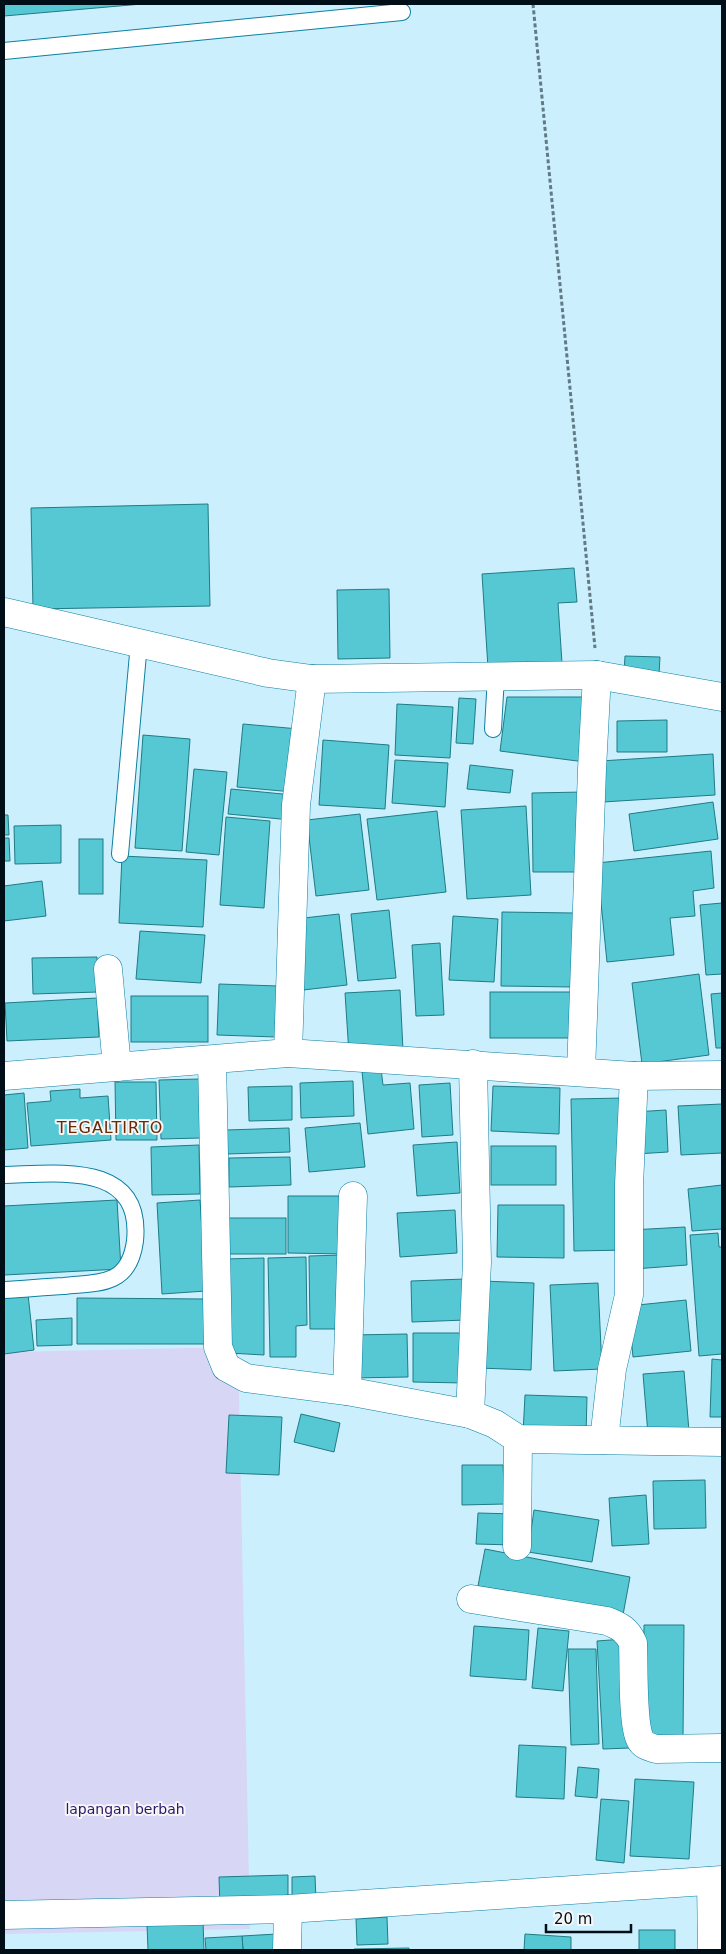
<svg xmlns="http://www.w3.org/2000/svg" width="726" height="1954" font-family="'DejaVu Sans',sans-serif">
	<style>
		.green { fill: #d7d7f5 }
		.building { fill: #56c8d4; stroke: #1f7b84 }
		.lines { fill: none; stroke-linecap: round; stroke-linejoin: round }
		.service-casing { stroke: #0c80a2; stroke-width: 18 }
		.minor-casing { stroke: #0c80a2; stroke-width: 29 }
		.path { stroke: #617a85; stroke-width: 3; stroke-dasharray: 4 2.5; stroke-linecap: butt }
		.service { stroke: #fff; stroke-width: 16 }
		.minor { stroke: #fff; stroke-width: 28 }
		.labels { text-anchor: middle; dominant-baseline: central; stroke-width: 4; stroke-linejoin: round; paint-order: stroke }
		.park-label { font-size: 14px; fill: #2a166b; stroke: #f6f6f6 }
		.quarter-label { font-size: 16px; letter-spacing: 1px; fill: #682905; stroke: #f6f6f6 }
	</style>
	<rect width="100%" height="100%" fill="#cceffe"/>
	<polygon class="green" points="238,1347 250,1929 4,1934 4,1352"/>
	<g class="building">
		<polygon points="4,4 142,4 4,16"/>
		<polygon points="208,504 210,606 33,609 31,508"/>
		<polygon points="574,568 577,602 558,603 562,663 488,668 482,574"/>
		<polygon points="389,589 390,658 338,659 337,590"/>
		<polygon points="625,656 660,657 659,675 624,674"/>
		<polygon points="507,697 590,697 585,762 500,751"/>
		<polygon points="459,698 476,699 473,744 456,743"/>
		<polygon points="397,704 453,707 450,758 395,755"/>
		<polygon points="667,720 667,752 617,752 617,721"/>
		<polygon points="243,724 299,729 293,792 237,787"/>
		<polygon points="143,735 190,739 182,851 135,848"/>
		<polygon points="323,740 389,745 385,809 319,805"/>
		<polygon points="713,754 715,795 603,802 600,761"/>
		<polygon points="395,760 448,763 445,807 392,803"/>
		<polygon points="470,765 513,770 510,793 467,789"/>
		<polygon points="194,769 227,772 219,855 186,852"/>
		<polygon points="231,789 293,795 291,820 228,814"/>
		<polygon points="583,792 583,872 533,872 532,793"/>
		<polygon points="713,802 718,839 634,851 629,814"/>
		<polygon points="526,806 531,895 467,899 461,810"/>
		<polygon points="437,811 446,892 377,900 367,819"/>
		<polygon points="360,814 369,890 316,896 307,820"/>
		<polygon points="4,815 8,815 9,835 4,835"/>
		<polygon points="226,817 270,821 264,908 220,905"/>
		<polygon points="61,825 61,863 15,864 14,826"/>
		<polygon points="4,838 9,838 10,861 4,861"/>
		<rect x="79" y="839" width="24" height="55"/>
		<polygon points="711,851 714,888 693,891 695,916 670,918 674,955 607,962 597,863"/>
		<polygon points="122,856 207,860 203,927 119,923"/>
		<polygon points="42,881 46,916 4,921 4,886"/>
		<polygon points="722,903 722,974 706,975 700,905"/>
		<polygon points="389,910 396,978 358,981 351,914"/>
		<polygon points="502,912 574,913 573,987 501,986"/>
		<polygon points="339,914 347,985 303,990 295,919"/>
		<polygon points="453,916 498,919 494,982 449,980"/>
		<polygon points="140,931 205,935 201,983 136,979"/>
		<polygon points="440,943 444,1015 416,1016 412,945"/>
		<polygon points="97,957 98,992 33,994 32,958"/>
		<polygon points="699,974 709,1055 642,1064 632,983"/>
		<polygon points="219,984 278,986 276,1037 217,1035"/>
		<polygon points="400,990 403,1050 349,1054 345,993"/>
		<rect x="490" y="992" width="86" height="46"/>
		<polygon points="722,993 722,1048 716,1048 711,994"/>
		<rect x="131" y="996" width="77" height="46"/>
		<polygon points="97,998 99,1037 7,1041 5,1003"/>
		<polygon points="381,1069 383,1085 410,1083 414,1129 368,1134 362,1071"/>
		<polygon points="199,1079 201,1138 161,1139 159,1080"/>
		<polygon points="353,1081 354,1116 301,1118 300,1083"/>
		<polygon points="115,1082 156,1082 157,1140 116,1140"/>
		<polygon points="450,1083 453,1135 422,1137 419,1085"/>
		<polygon points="292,1086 292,1120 249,1121 248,1087"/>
		<polygon points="493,1086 560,1088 559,1134 491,1131"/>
		<polygon points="80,1089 80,1098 108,1096 111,1140 31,1146 27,1103 51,1101 50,1091"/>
		<polygon points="24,1093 28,1148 4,1150 4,1095"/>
		<polygon points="624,1098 628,1250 574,1251 571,1099"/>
		<polygon points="722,1104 722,1153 681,1155 678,1106"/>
		<polygon points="666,1110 668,1152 636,1154 634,1112"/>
		<polygon points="360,1123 365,1167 309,1172 305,1128"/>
		<polygon points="289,1128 290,1152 227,1154 226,1130"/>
		<polygon points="457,1142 460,1193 417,1196 413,1145"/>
		<polygon points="199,1145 200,1194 152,1195 151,1147"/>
		<rect x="491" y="1146" width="65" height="39"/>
		<polygon points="290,1157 291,1185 229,1187 229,1158"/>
		<polygon points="722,1185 722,1229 692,1231 688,1189"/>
		<polygon points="288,1196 346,1196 346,1254 288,1253"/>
		<polygon points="117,1200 121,1269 4,1275 4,1206"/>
		<polygon points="200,1200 206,1291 162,1294 157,1203"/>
		<polygon points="498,1205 564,1205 564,1258 497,1257"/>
		<polygon points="455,1210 457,1253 400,1257 397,1213"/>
		<rect x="222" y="1218" width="64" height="36"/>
		<polygon points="685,1227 687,1265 634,1269 631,1230"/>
		<polygon points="718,1233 719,1247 722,1247 722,1354 699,1356 690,1235"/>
		<polygon points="343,1255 345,1329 310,1329 309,1256"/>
		<polygon points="306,1257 307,1325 296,1326 296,1357 270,1357 268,1258"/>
		<polygon points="264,1258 264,1355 229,1353 224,1259"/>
		<polygon points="465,1279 466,1320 412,1322 411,1281"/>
		<polygon points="482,1281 534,1283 531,1370 479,1368"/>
		<polygon points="598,1283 602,1369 554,1371 550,1285"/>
		<polygon points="28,1294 34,1350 4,1354 4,1297"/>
		<polygon points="77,1298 207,1299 206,1344 77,1344"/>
		<polygon points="686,1300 691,1351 633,1357 628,1306"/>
		<polygon points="72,1318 72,1345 37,1346 36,1320"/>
		<polygon points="413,1333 464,1333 464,1383 413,1382"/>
		<polygon points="407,1334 408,1377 352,1378 351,1335"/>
		<polygon points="712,1359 722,1360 722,1417 710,1417"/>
		<polygon points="684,1371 689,1431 648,1434 643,1374"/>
		<polygon points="525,1395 587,1397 586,1435 523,1434"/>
		<polygon points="301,1414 340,1423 334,1452 294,1442"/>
		<polygon points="229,1415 282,1417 279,1475 226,1473"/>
		<polygon points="462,1465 503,1465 505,1504 462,1505"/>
		<polygon points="705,1480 706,1528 654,1529 653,1481"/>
		<polygon points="646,1495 649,1544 612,1546 609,1498"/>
		<polygon points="534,1510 599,1520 592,1562 528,1552"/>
		<polygon points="478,1513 514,1514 513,1545 476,1544"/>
		<polygon points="485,1549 630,1577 623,1615 478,1586"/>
		<polygon points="644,1625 684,1625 683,1738 643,1738"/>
		<polygon points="474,1626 529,1630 526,1680 470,1676"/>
		<polygon points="538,1628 569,1631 563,1691 532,1688"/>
		<polygon points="624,1639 630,1748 603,1749 597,1641"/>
		<polygon points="568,1649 596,1649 599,1744 571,1745"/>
		<polygon points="519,1745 566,1747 564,1799 516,1797"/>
		<polygon points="578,1767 599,1769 597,1798 575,1796"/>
		<polygon points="635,1779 694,1782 689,1859 630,1856"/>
		<polygon points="601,1799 629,1801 624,1863 596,1860"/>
		<polygon points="288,1875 288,1907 220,1907 219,1877"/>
		<polygon points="315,1876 316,1901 292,1902 292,1877"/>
		<polygon points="387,1917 388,1944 357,1945 356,1919"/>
		<polygon points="203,1921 204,1950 148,1950 147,1924"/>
		<rect x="639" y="1930" width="36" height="20"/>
		<polygon points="277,1934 278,1950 243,1950 242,1936"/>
		<polygon points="525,1934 571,1937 571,1950 524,1950"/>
		<polygon points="242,1936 243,1950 206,1950 205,1938"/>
		<polygon points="409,1948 409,1950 354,1950 354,1949"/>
	</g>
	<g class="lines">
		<g class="service-casing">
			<g id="service">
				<polyline points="4,51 402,12"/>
				<polyline points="493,729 496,676"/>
				<polyline points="120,854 139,643"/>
				<path d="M 4,1175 C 56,1174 143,1160 135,1241 C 133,1256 128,1271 113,1278 C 98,1285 80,1284 64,1286 C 44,1287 24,1289 4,1290"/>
			</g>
		</g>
		<g class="minor-casing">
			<g id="minor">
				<polyline points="4,612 268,673 312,679 597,675 722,697"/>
				<polyline points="108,969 117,1067"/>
				<polyline points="288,1053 296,805 312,679"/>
				<polyline points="212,1060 218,1347 226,1367 246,1378 347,1391 470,1414 495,1424 518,1439 722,1442"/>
				<polyline points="581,1072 592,769 597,675"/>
				<polyline points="4,1076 288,1053 634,1076 722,1075"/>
				<polyline points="347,1391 353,1196"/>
				<polyline points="470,1414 477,1262 473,1064"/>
				<polyline points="604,1440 612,1369 629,1295 629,1185 634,1076"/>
				<polyline points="517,1546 518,1439"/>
				<path d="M 471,1599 L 607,1621 C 620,1626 627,1630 633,1643 C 634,1664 632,1723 640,1739 C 643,1746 650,1747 656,1749 L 722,1748"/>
				<polyline points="711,1881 712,1950"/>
				<polyline points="4,1915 288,1909 722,1880"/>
				<polyline points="287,1950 288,1909"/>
			</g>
		</g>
		<polyline class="path" points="533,4 595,648"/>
		<use href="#service" class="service"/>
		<use href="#minor" class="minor"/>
	</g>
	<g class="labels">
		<g class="park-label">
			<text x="125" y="1809">lapangan berbah</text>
		</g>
		<g class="quarter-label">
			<text x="110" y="1127">TEGALTIRTO</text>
		</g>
	</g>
	<rect width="726" height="1954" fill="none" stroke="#000f17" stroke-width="10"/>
	<path d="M546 1924v8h85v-8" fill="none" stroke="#000f17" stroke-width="2.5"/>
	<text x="554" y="1924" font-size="15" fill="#000f17" stroke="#f6f6f6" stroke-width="4" paint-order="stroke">20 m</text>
</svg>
